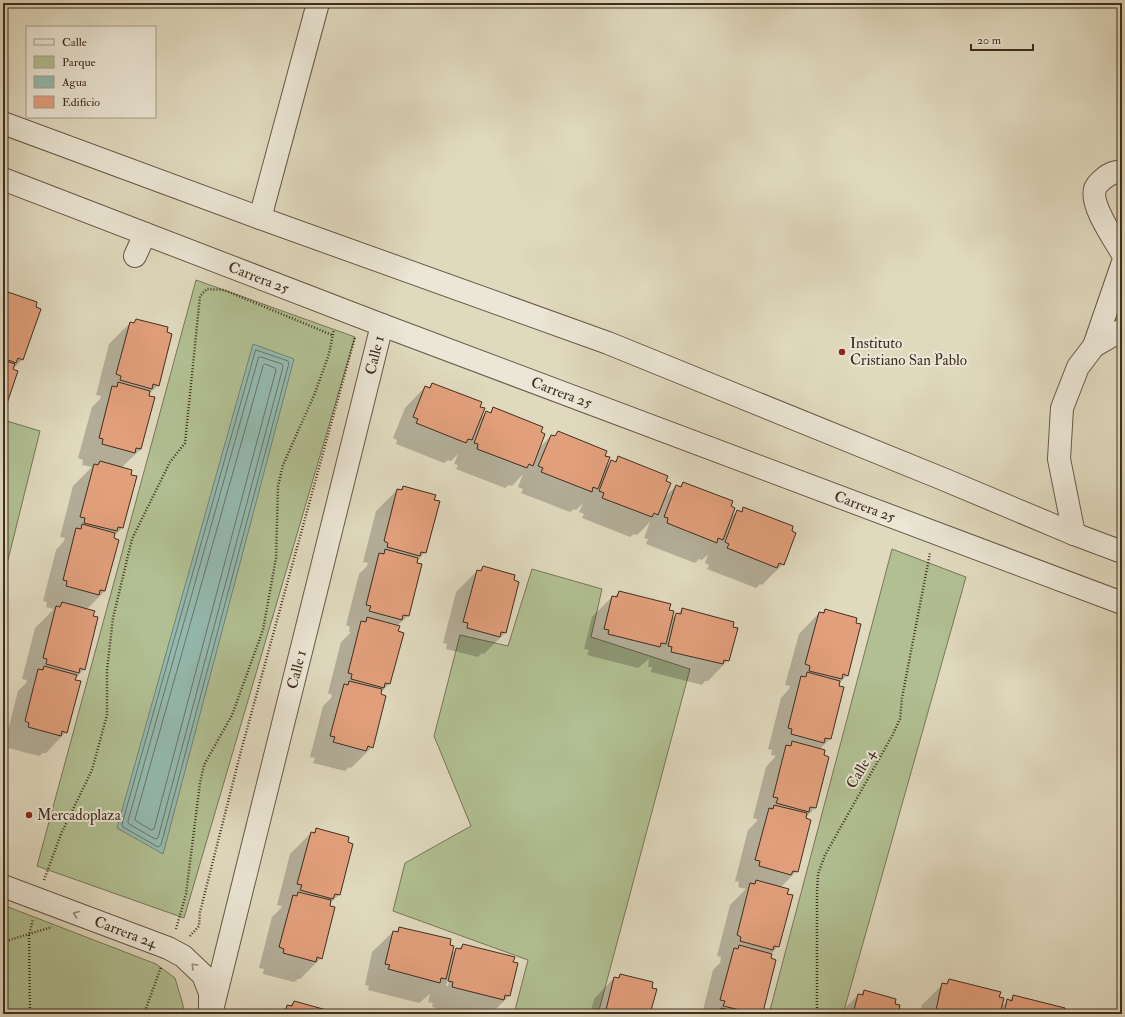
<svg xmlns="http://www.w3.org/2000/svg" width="1125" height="1017" font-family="'IM FELL Double Pica',serif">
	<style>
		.green { fill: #b1bf92; stroke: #787658 }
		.water { fill: #94bab0; stroke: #728276 }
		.shadow { fill: #0003; fill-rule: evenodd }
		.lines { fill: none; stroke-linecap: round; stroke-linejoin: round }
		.shore { stroke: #6a7468; stroke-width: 1 }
		.building { fill: #e29f7c; stroke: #402d1f }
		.minor-casing { stroke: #685847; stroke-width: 24 }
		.path { stroke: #402d1f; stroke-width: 2.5; stroke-dasharray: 1 2; stroke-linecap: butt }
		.minor { stroke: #ebe6d5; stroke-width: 22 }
		.oneway { stroke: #968a7a }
		.poi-dot { fill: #8f2418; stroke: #ebe6d5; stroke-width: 1.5 }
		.labels { text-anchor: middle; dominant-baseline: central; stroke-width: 4; stroke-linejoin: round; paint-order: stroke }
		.street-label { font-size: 15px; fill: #402d1f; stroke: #ebe6d5 }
		.poi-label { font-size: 15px; fill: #402d1f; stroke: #ebe6d5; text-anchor: start }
	</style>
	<rect width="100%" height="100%" fill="#e0d9be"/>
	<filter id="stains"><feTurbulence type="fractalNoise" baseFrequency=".005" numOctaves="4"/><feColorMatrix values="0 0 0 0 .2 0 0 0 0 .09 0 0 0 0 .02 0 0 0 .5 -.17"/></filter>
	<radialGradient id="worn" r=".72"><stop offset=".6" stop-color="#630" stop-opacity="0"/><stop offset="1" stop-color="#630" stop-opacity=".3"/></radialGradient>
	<g class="green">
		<polygon points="196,280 355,337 184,918 37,866"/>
		<polygon points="7,421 40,431 3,580 3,433"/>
		<polygon points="892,549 966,577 843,1014 769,1014"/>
		<polygon points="532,569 602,589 591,637 690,669 598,1014 514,1014 528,960 393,911 405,863 471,826 434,736 460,635 508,646"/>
		<polygon points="3,905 156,964 175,978 183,1005 184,1014 3,1014"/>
	</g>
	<polygon class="water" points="253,344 294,359 163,854 117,828"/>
	<g class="shadow">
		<polygon points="5,292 22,360 12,370 3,412 3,295"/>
		<polygon points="136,320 158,385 148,395 141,449 121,468 122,528 113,537 112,539 118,540 105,591 86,610 84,669 75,679 66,732 46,753 43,753 39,756 8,748 9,743 5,742 18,691 26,683 27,680 22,679 35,628 54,609 46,607 47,602 43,601 56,550 64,541 65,538 60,537 73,486 92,467 82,465 83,460 78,458 92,407 100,399 101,396 96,395 109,344 130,323 132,324"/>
		<polygon points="432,384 479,408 480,419 486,412 489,413 493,409 540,433 539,448 551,436 553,437 558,432 604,456 605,468 612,461 614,462 619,458 665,482 663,499 676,486 679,487 683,483 729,507 730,518 737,511 740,512 744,508 783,564 762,585 760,584 756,588 707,569 709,565 705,563 708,554 702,560 699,559 695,563 646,544 648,539 644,538 650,522 637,535 634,534 630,537 582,518 584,514 579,512 583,503 576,510 574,509 570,512 521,493 523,489 518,487 523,474 512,486 509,485 505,488 456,469 458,465 454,464 458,454 451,461 448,460 444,463 396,444 397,440 393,438 405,408 425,387 428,388"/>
		<polygon points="403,487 425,552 415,564 421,565 408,616 397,626 389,684 380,693 372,747 351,768 349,767 345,771 313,763 315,758 310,757 323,706 331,698 332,695 328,693 341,642 351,632 349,632 350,627 346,625 359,574 367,566 368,563 363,562 376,511 397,490 399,491"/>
		<polygon points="483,567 518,582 505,633 484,654 482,653 478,657 446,649 447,644 443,643 456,592 477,571 479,572"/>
		<polygon points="619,592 668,610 671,619 682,610 728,660 708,681 705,681 702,685 651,672 652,667 648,667 649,659 638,668 587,655 589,650 584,649 592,617 612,597 614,597"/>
		<polygon points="825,610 847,675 838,685 837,687 843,688 830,739 819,750 822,756 828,757 815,808 805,818 797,871 781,887 778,946 771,954 762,1011 759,1014 702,1014 713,970 720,963 721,957 717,956 730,905 746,889 738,887 739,882 735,881 748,830 757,821 757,819 753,818 766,767 776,756 771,755 772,750 768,749 781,698 789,689 790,686 785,685 799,634 819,613 821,614"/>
		<polygon points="317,829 352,844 339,895 329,904 321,958 300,979 298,979 294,982 263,974 264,969 259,968 272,917 281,908 282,906 277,905 290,854 311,833 313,833"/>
		<path d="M 400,928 L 449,945 L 451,954 L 463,945 L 517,964 L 509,996 L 491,1014 L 458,1014 L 432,1007 L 433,1003 L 428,1002 L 430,994 L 419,1003 L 368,990 L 369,986 L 365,985 L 372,952 L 393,932 L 395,932 ZM 451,967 L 453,967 L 448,986 L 446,986 Z"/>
		<polygon points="620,975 650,988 649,1014 590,1014 594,999 614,978 616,979"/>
		<polygon points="949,980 998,998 1001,1007 1014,996 1063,1014 936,1014 939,1002 937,1002 934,1014 920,1014 922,1005 943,984 945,985"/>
		<polygon points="864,991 894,1005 897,1014 839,1014 858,995 860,995"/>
		<polygon points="294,1002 337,1014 279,1014 287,1006 289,1006"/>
	</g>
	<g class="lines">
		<g class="shore">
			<polygon points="256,350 288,361 289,363 161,845 158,847 123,827 122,825"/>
			<polygon points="259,357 261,357 282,364 283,367 158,838 155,839 129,824 128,822"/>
			<polygon points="265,364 275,368 276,370 154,829 151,830 136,821 135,819 263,366"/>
		</g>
	</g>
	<g class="building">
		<polygon points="5,291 37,302 36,307 41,309 23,360 18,358 16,363 3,358 3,295"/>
		<polygon points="136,319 168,327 167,332 172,334 159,386 153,384 152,389 120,380 121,376 116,374 130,322 134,323"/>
		<polygon points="3,360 15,364 13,369 18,371 3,415"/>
		<polygon points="118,382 150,391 149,396 155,397 141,449 136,448 135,453 102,444 103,439 99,438 112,386 117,387"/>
		<polygon points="432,383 482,402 480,407 485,408 472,440 468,439 466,443 416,423 418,419 413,417 425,386 430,388"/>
		<polygon points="493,407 543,427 541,432 545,434 533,466 529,464 527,468 477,449 478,444 474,443 486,411 491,413"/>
		<polygon points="558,431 607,451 605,456 610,457 598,489 593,487 592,492 541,472 543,468 538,466 551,435 555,436"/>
		<polygon points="618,456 668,476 666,481 671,483 658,515 654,513 652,517 602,498 604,493 599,491 611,460 616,462"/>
		<polygon points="100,461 132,470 131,475 137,476 123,528 118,527 117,531 84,523 85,518 80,517 94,464 98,465"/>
		<polygon points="683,482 733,501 731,506 735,508 723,540 718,538 717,543 667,523 668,518 664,517 676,485 681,487"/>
		<polygon points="403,486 436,495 434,500 440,501 426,553 421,552 420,556 387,547 388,543 384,541 397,489 402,490"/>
		<polygon points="743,507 793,526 792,531 796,533 784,565 779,563 777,568 727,548 729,544 725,542 737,510 742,512"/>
		<polygon points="82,524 115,533 114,538 119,540 105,591 100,590 99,595 66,586 67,581 63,580 76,528 81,529"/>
		<polygon points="385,549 418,558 417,563 422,564 409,616 403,615 402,620 369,611 371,606 366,605 379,553 384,554"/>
		<polygon points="483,566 515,575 514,580 519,582 506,633 501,632 500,637 467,628 468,623 463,622 477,570 481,571"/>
		<polygon points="619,591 671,604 669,610 674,611 666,644 661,643 660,647 608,634 609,630 604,629 612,596 617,597"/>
		<polygon points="62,602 95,611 93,616 98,617 85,670 80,668 79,673 46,664 47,659 43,658 56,606 60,607"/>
		<polygon points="682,608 734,622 733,627 738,628 729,661 724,660 723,664 671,652 672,647 668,646 676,613 681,614"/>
		<polygon points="825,609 857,618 856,623 861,624 848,676 843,674 842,679 809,671 810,666 805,664 819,612 824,613"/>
		<polygon points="367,617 400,626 398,631 404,633 390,684 385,683 384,688 351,679 352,674 348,673 361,621 366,622"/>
		<polygon points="44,666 77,675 75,680 81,681 67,733 62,731 61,736 28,727 29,723 25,721 38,669 43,670"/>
		<polygon points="807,672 840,681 839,686 844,687 831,739 825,738 824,743 791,734 792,729 788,728 801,676 806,677"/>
		<polygon points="349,681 382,689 381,694 386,696 373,748 368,746 366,751 333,742 335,737 330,736 344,684 348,685"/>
		<polygon points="792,741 825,750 824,755 829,757 816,808 810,807 809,812 776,803 778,798 773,797 786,745 791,746"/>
		<polygon points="774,805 807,813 806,818 811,820 798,872 793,871 791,875 759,866 760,861 755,860 769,808 773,809"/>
		<polygon points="316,828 349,837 348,842 353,844 340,895 335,894 333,899 300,890 302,885 297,884 311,832 315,833"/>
		<polygon points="756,880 789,889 787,894 793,895 779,947 774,946 773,950 740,941 741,937 737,935 750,883 755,884"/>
		<polygon points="298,892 331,900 330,906 335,907 322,959 317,957 316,962 283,953 284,949 279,947 293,895 297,896"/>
		<polygon points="399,927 451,939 450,945 454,946 446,979 441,978 440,983 388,969 390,965 385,964 393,931 398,932"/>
		<polygon points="463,944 515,957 513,962 518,963 510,996 505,995 504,1000 452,987 453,982 448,981 456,948 461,949"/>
		<polygon points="739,945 772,954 771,958 776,960 763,1012 757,1010 757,1014 723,1006 725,1001 720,1000 734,948 738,949"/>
		<polygon points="620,974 653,982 652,988 657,989 650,1014 605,1014 614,977 619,978"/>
		<polygon points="949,979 1001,992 999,997 1004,998 1000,1014 935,1014 942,983 947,984"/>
		<polygon points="864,990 896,999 895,1004 900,1005 898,1014 853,1014 858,994 863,995"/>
		<polygon points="1013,995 1065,1008 1064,1014 1066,1014 1004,1014 1007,999 1012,1001"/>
		<polygon points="294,1001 341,1014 285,1014 287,1005 292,1006"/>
		<polygon points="721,1008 744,1014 715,1014 716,1012 720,1013"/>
	</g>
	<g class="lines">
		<g class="minor-casing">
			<g id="minor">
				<polyline points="3,123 260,218 608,343 943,479 1074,534 1122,552"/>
				<path d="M 1122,171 C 1119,172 1115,172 1113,173 C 1107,175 1097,183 1095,189 C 1090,205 1114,239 1122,253"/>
				<path id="s1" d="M 3,179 L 382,325 L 1122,603"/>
				<polyline points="260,218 318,3"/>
				<polyline points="135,256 145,234"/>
				<polyline points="1094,346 1122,265"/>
				<polyline points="1074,534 1059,459 1062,408 1078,367 1094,346 1122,330"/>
				<path id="s2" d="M 3,886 L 168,948 L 183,956 L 203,975 L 210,993 L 210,1007"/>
				<path id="s3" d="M 211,1014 L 382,325"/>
			</g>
		</g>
		<g class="path">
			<polyline points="44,880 61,834 92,770 107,715 107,670 113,618 132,539 170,462 185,443 200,296 207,289 224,290 332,335"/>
			<polyline points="176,929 186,894 200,783 204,765 232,715 263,630 276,558 278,486 283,465 315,393 329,354 334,329"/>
			<polyline points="190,936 199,926 200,912 241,751 355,337"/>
			<polyline points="3,942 52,927"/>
			<polyline points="30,1014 29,935 33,919"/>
			<polyline points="144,1014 161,967"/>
			<polyline points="817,1014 817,893 818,874 825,855 892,736 900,719 902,698 930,553"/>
		</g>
		<use href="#minor" class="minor"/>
	</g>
	<defs><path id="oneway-chevron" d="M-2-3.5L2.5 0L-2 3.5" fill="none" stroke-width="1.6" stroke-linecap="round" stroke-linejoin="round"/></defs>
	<g class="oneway">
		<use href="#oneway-chevron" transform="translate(76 914) rotate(-159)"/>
		<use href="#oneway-chevron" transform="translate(194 966) rotate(-135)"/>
	</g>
	<g class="poi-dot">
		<circle cx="842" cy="352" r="4"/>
		<circle cx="29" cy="815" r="4"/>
	</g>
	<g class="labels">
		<g class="street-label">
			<text stroke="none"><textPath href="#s1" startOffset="274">Carrera 25</textPath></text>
			<text stroke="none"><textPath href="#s3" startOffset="679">Calle 1</textPath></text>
			<text stroke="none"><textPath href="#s1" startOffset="598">Carrera 25</textPath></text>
			<text stroke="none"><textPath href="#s1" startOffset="922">Carrera 25</textPath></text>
			<text stroke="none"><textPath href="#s3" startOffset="355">Calle 1</textPath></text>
			<text transform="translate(861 769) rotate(-60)">Calle 4</text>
			<text stroke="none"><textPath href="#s2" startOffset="131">Carrera 24</textPath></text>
		</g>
		<g class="poi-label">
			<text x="850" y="343">Instituto<tspan x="850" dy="17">Cristiano San Pablo</tspan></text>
			<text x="37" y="815">Mercadoplaza</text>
		</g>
	</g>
	<rect width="1125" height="1017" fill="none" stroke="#e0d9be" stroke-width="16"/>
	<rect x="4" y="4" width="1117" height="1009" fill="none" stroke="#402d1f" stroke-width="2"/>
	<rect x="8" y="8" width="1109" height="1001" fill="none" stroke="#402d1f"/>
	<rect x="26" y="26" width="130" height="92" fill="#ebe6d5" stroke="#a79c8c"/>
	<rect x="34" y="39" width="20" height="6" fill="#ebe6d5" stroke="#a79c8c"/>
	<text x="62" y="46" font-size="12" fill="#402d1f">Calle</text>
	<rect x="34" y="56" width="20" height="12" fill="#b1bf92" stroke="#a79c8c"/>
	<text x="62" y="66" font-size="12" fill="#402d1f">Parque</text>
	<rect x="34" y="76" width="20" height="12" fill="#94bab0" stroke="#a79c8c"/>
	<text x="62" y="86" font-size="12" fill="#402d1f">Agua</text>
	<rect x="34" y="96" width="20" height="12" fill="#e29f7c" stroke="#a79c8c"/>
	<text x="62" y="106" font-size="12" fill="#402d1f">Edificio</text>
	<path d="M971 44v6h62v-6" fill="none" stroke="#402d1f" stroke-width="2"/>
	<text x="977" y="44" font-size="12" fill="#402d1f" stroke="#ebe6d5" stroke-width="3" paint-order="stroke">20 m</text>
	<rect width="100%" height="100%" filter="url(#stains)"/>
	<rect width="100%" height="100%" fill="url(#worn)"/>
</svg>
